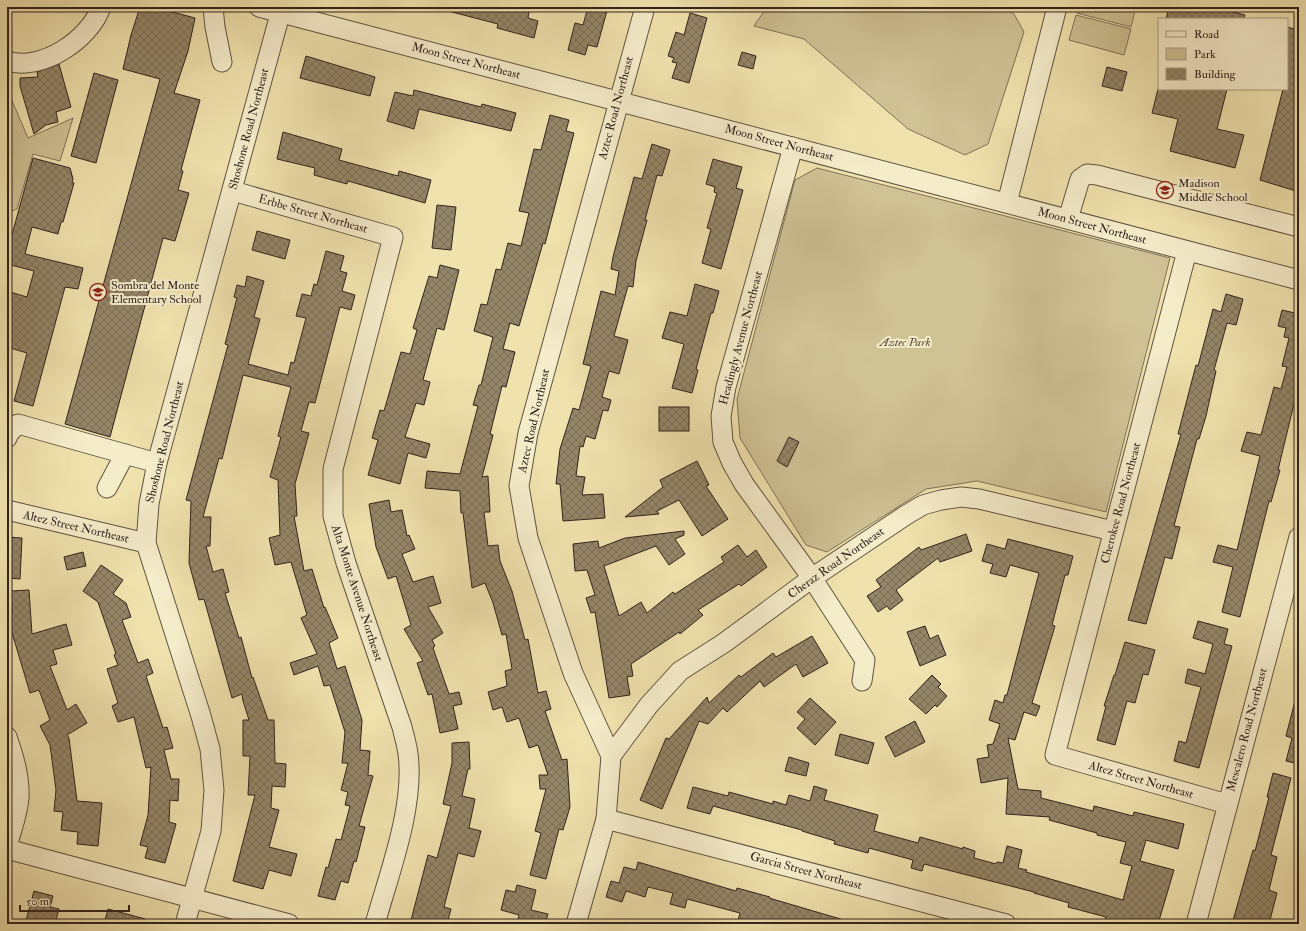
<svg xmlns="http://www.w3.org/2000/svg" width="1306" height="931" font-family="'IM FELL Double Pica',serif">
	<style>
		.green { fill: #cfc295; stroke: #807259 }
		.building { fill: url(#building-cross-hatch); stroke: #30231d }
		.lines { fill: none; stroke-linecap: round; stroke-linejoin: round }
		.minor-casing { stroke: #605341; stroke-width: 21 }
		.minor { stroke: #f5ecca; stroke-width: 19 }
		.labels { text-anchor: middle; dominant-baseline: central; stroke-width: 4; stroke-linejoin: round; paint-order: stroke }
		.street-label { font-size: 12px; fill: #30231d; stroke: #f5ecca }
		.poi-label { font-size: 12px; fill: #30231d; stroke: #f5ecca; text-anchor: start }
		.park-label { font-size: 12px; font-style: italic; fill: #584b3b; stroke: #f5ecca }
	</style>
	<defs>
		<pattern id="building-cross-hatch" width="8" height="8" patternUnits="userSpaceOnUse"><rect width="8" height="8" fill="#948668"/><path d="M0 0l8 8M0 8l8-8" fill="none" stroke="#796d55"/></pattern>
	</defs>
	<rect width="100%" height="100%" fill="#f0e2ad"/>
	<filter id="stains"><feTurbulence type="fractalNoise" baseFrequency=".005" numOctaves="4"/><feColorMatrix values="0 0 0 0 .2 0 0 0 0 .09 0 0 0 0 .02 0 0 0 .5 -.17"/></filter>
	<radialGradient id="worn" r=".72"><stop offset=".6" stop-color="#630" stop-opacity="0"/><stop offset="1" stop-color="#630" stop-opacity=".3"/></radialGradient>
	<g class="green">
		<polygon points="767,7 1003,7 1014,14 1024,32 988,144 965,155 908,129 804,39 754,26"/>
		<polygon points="1078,7 1136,7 1131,27 1077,13"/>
		<polygon points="1076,15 1131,29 1124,55 1069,40"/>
		<polygon points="7,89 28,138 73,118 60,161 33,154 17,209 7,213"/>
		<polygon points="817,168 1170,258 1106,512 977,481 926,489 827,552 806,545 740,438 737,399 795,180"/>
	</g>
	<g class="building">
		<polygon points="140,7 154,7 195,18 188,51 174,93 200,100 181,170 183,171 178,190 189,193 175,241 163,238 110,437 65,424 160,79 123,69 131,35"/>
		<polygon points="448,7 510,7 529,12 528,18 538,21 534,38 497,28 498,24 448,11"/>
		<polygon points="588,7 608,7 597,47 588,45 585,55 568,50 575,23 583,25"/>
		<polygon points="1169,7 1214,7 1245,15 1244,19 1166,19"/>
		<polygon points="690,13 707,18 689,83 672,78 677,63 672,62 674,58 668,56 676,32 684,35"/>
		<polygon points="1287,27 1299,30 1299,192 1260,180 1283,89 1287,89"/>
		<polygon points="742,52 756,56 753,69 738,65"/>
		<polygon points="306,56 375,77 370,96 300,78"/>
		<polygon points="59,64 71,107 56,112 58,122 46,125 34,134 20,86 20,78 38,77 37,72"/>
		<polygon points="1107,67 1127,72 1122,91 1102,86"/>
		<polygon points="94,73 118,80 96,163 71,156"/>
		<polygon points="1158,89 1227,89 1217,129 1244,135 1235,168 1170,151 1178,119 1152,113"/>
		<polygon points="414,90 481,107 482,104 516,113 511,131 419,109 414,129 387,121 395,92 413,96"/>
		<polygon points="550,115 569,120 566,131 574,133 545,244 543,243 519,326 510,323 503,349 515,352 506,387 502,386 490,434 493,435 482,477 488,476 490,512 484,512 488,546 498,545 500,561 512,591 525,640 528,639 538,693 546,691 551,709 545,711 562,760 567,759 570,807 563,830 559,829 546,879 530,875 541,833 535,831 546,789 540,789 539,775 548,775 538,745 529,748 519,718 507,722 502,707 493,710 488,692 507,686 505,671 512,669 506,634 502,635 493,603 485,583 472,588 463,513 461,513 460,491 425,488 427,471 460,474 478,406 473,405 479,385 481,385 493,337 474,331 481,304 487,305 496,269 501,270 508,243 521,246 529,213 519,211 534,149 541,150"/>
		<polygon points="283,132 342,149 339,160 398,176 399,171 431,180 425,203 348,181 347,184 314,175 315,168 277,159"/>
		<polygon points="652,144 670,150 662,176 657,175 645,220 647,220 636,261 633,287 628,286 614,336 628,340 619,374 609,371 602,397 611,400 608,411 603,410 595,439 586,436 583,447 580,446 576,476 585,477 582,495 603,494 605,518 563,521 560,484 556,484 560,449 573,408 579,410 591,366 583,364 601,291 615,295 619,271 611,269 613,257 634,177 642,179"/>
		<polygon points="33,158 70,168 73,179 72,182 74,183 63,222 61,222 58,234 32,227 25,254 83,268 78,289 65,287 33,406 14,401 27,353 7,347 7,291 27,297 34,271 7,264 7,242 10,242"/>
		<polygon points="713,159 742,167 736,188 743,190 721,269 702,263 711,229 707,228 717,193 714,192 715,187 706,184"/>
		<polygon points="437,205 456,207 451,250 432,248"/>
		<polygon points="257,231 290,240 285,259 252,250"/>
		<polygon points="326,251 344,256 340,271 347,273 342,291 355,295 351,310 340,307 315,403 309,402 301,431 309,433 295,484 297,516 294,516 304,571 312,569 324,608 325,607 338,638 329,643 337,669 345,666 362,720 360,750 370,751 368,775 373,776 359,826 365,827 356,862 354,861 348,883 341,881 335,900 318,896 326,867 328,868 336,839 341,840 350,806 345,805 348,792 341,790 348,763 342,763 345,732 330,685 324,686 318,666 294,675 290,663 317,654 301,618 307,615 291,562 275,565 269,538 280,535 278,480 270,477 281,437 278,436 291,387 243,375 222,459 219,458 203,517 211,517 210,546 206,546 213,572 223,569 229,592 225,593 239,638 241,637 252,678 253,677 268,720 274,720 275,763 286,764 285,787 272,786 271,808 279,810 269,847 297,854 291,876 269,870 263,889 233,881 255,795 248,795 250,756 243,756 243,720 249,720 243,701 242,694 232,698 204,599 199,600 189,563 191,501 186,500 228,345 225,344 237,298 234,297 237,285 245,287 247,276 264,281 254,317 260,319 248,364 288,375 291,362 294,363 306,318 296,316 302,294 311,296 314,284 317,285"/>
		<polygon points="440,265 459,270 444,330 437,328 423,380 430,382 424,405 416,403 405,437 430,444 426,458 408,453 400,484 368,475 378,440 372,438 380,410 384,411 401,352 410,354 417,330 413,328 429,276 437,278"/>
		<polygon points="695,284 719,291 713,313 711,313 696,369 698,370 692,393 672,388 684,344 662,338 670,312 687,316"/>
		<polygon points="1226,294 1243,299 1236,325 1227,323 1214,370 1216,371 1206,416 1199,439 1197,439 1174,526 1180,527 1172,559 1165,557 1146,624 1128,620 1181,434 1178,434 1196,365 1198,366 1213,309 1221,312"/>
		<polygon points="1282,310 1299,314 1299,383 1278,470 1280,470 1271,502 1269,501 1240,617 1222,612 1233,567 1213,562 1218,545 1237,550 1260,456 1241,451 1247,432 1261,435 1274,387 1281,389 1287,367 1282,366 1289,338 1284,337 1286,328 1278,326"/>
		<rect x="659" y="407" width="30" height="24"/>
		<polygon points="789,437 799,442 787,467 777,461"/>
		<polygon points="697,461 709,485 706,486 728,519 702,536 679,500 657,511 659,514 625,517 663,487 660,480"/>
		<polygon points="389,500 391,512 402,510 407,536 409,535 415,549 402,554 413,582 433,576 441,603 428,607 443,633 432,640 435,646 433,648 449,694 459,692 462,704 453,706 458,729 440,733 432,694 428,695 417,663 423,661 404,629 411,625 396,576 388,579 376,547 369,504"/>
		<polygon points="684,531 684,535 675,539 685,554 669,565 656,546 604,566 619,616 641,602 647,613 673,592 675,594 724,562 721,557 738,545 747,557 756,550 767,567 741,586 739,584 698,610 703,615 680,634 679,632 631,664 633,676 627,677 630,695 609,698 595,612 591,613 586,598 595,595 587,570 575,571 573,544 598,541 599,548 625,538"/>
		<polygon points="966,534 972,551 940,562 938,558 896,590 903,600 890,610 887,606 878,612 867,596 881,587 876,580 919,547 921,550"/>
		<polygon points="7,537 22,538 20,579 7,578"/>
		<polygon points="1008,539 1073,556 1068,575 1065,575 1052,625 1055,626 1032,703 1040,706 1036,716 1024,712 1015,740 1008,738 1018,789 1041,791 1041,798 1093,811 1094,806 1133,816 1134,812 1184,824 1178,849 1146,840 1140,861 1174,870 1158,924 1116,924 1104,921 1106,917 1068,907 1069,903 1034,893 1034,892 924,864 922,871 911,868 913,860 869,848 868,853 834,844 835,841 802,831 802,830 713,806 710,814 687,808 693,787 728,796 729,792 773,804 773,801 786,805 789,795 810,801 814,786 827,790 824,800 878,815 874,831 918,843 920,837 963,849 963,847 975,851 974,858 996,864 997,862 1003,863 1007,846 1022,850 1018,868 1027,870 1026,872 1123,900 1132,866 1120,863 1126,842 1097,835 1097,833 1049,820 1050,817 1006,814 1008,778 981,783 977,759 989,757 987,745 993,744 1000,724 989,720 995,700 1003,703 1005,695 1007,695 1039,573 1010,565 1006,577 990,573 993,564 982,561 987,544 1005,549"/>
		<polygon points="83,552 86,566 67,570 64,557"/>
		<polygon points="101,565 123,580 113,594 126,603 131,617 122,620 138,663 148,659 153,673 146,676 163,728 167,727 173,748 164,750 171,779 179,779 178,801 170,800 169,822 176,824 165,863 145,858 148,847 140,845 148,815 151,767 146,768 134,717 118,722 112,706 118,703 107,669 118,665 114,655 116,654 98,602 83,591"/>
		<polygon points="29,590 32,634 66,624 72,645 53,650 57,664 50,666 67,710 76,704 87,723 67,735 69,738 77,801 102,803 98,846 77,844 78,832 61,830 63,812 54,811 56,790 50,745 40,726 50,720 39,690 30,693 10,626 7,626 7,613 12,613 11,591"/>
		<polygon points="1198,621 1228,629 1224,644 1232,646 1199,768 1174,761 1179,741 1186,743 1201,687 1185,683 1188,669 1205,674 1213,644 1193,638"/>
		<polygon points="925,626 930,639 938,635 946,655 920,666 907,632"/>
		<polygon points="812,636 828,663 803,677 796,664 764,687 760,681 727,712 723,708 708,724 699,721 662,809 640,800 666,738 669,739 707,697 709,703 739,675 741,677 773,653 776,657"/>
		<polygon points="1125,642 1155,650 1148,675 1143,674 1135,703 1127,701 1115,745 1097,740 1106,706 1104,706 1114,675 1115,675"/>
		<polygon points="932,675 941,684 938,687 947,696 937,707 935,705 926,714 909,699"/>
		<polygon points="810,698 836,722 815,745 797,728 805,719 797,712"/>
		<polygon points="1295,701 1299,701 1299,764 1286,761 1292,738 1286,736"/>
		<polygon points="915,721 925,742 895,757 885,737"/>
		<polygon points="840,734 874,743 868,764 835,755"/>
		<polygon points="469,742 470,769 468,769 462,796 475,799 469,828 481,831 474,857 458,853 444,907 451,909 447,924 410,924 428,855 437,858 451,806 443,804 452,763 452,743"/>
		<polygon points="789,757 809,763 806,776 785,771"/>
		<polygon points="1273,773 1291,778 1271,855 1277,857 1269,890 1277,893 1269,924 1232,924 1253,850 1255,851 1269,797 1267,797"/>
		<polygon points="638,862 736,891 737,888 770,897 769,898 844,920 844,924 737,924 740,913 687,899 685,908 670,904 673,893 648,887 645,897 626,891 622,902 606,897 611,881 619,883 624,867 636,870"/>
		<polygon points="517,885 536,890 531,910 548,914 545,924 517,924 519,915 501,910 506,890 515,892"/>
		<polygon points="34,891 53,896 50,907 59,909 55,924 25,924"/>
		<polygon points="108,909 149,920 149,924 104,924"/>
	</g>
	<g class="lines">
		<g class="minor-casing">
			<g id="minor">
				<polyline points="213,7 215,27 222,62"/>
				<polyline points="259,7 1299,280"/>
				<path d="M 7,61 C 42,72 90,39 101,7"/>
				<polyline points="793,147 726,387 721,416 723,442 732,463 744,484 812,578 865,660 862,681"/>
				<path d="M 233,191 L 393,237 L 333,469 L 333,516 L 346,563 L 402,727 C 404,736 407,745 408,754 C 415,806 389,874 375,924"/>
				<polyline points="1007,203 1057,7"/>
				<polyline points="1068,219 1080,179 1087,174 1097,175 1299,227"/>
				<polyline points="1187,251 1055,755 1227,804"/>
				<polyline points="7,438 9,433 18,424 157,463"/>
				<polyline points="107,488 125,454"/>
				<polyline points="7,510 146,543"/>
				<path d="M 7,737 C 14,757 20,777 19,798 C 18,814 11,831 7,847"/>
				<polyline points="611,756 649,705 680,671 724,643 812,578 906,515 923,505 941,500 961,497 979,499 1113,531"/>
				<polyline points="606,819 1006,924"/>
				<polyline points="7,849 289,924"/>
				<polyline points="185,924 211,831 214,790 210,749 201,716 146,543 149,504 157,463 282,7"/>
				<polyline points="576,924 606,819 611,756 573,673 528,538 519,486 528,433 645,7"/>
				<polyline points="1196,924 1299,537"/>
			</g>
		</g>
		<use href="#minor" class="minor"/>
	</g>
	<defs>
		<g id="school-ring" transform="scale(0.9)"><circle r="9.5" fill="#f5ecca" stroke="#8f2418" stroke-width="1.5"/><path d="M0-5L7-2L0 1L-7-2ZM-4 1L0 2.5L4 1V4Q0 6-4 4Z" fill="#8f2418"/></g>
	</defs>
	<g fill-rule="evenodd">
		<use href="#school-ring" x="1165" y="190"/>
		<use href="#school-ring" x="98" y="292"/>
	</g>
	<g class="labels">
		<g class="street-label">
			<text transform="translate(466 61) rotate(15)">Moon Street Northeast</text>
			<text transform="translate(616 108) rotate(-75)">Aztec Road Northeast</text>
			<text transform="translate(249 129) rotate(-75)">Shoshone Road Northeast</text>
			<text transform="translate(779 143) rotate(15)">Moon Street Northeast</text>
			<text transform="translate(313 214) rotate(16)">Erbbe Street Northeast</text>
			<text transform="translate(1092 226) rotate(15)">Moon Street Northeast</text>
			<text transform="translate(741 338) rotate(-75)">Headingly Avenue Northeast</text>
			<text transform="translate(534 421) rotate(-77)">Aztec Road Northeast</text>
			<text transform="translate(165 442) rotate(-76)">Shoshone Road Northeast</text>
			<text transform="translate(1121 503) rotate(-75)">Cherokee Road Northeast</text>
			<text transform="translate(76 527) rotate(13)">Altez Street Northeast</text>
			<text transform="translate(836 563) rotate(-35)">Cheraz Road Northeast</text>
			<text transform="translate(357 593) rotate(72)">Alta Monte Avenue Northeast</text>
			<text transform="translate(1247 730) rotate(-75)">Mescalero Road Northeast</text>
			<text transform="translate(1141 780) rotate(16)">Altez Street Northeast</text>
			<text transform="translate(806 871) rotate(15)">Garcia Street Northeast</text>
		</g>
		<g class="poi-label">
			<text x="1178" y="183">Madison<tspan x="1178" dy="14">Middle School</tspan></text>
			<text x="111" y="285">Sombra del Monte<tspan x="111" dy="14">Elementary School</tspan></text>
		</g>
		<g class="park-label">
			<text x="905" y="342">Aztec Park</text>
		</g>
	</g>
	<rect width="1306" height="931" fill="none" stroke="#f0e2ad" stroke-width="24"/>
	<rect x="8" y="8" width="1290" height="915" fill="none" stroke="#30231d" stroke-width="2"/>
	<rect x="12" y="12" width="1282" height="907" fill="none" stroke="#30231d"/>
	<rect x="1158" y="18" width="130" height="72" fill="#f5ecca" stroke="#a69c85"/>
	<rect x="1166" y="31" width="20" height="6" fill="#f5ecca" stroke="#a69c85"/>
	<text x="1194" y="38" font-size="12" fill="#30231d">Road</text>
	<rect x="1166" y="48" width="20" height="12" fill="#cfc295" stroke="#a69c85"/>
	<text x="1194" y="58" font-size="12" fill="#30231d">Park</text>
	<rect x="1166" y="68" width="20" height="12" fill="url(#building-cross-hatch)" stroke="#a69c85"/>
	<text x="1194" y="78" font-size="12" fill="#30231d">Building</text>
	<path d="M20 905v6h109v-6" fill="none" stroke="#30231d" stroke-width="2"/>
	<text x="26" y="905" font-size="12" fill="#30231d" stroke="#f5ecca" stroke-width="3" paint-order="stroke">50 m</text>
	<rect width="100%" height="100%" filter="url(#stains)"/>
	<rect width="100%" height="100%" fill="url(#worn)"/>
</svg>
